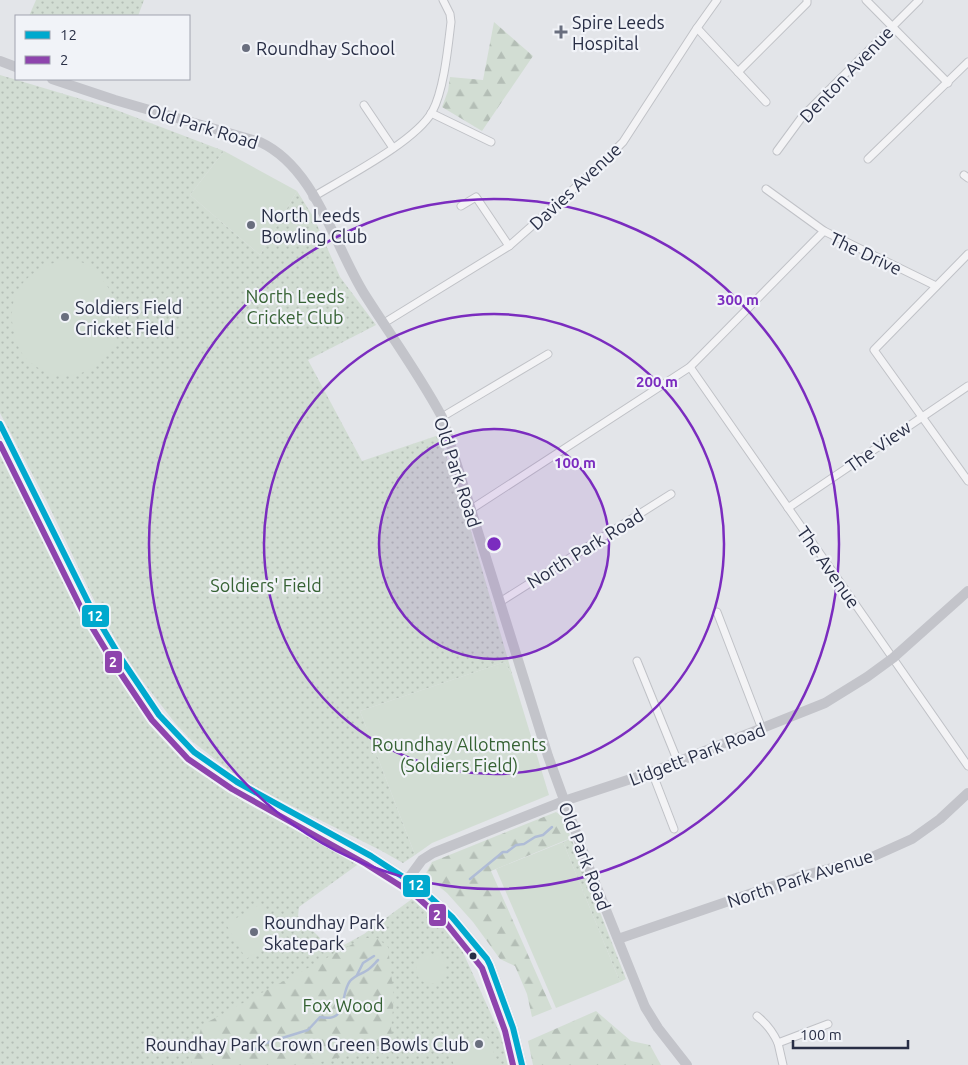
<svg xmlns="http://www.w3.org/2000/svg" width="968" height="1065" font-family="Ubuntu,sans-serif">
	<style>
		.grass { fill: url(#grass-dots) }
		.forest { fill: url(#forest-firs) }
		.garden { fill: #d2ddd3 }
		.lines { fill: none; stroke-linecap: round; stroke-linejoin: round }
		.stream { stroke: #afbcd6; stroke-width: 2.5 }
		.street-casing { stroke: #c0c2c7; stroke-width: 9 }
		.street { stroke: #f3f3f5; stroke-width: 7 }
		.secondary { stroke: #c3c4ca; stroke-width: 10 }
		.bus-1-casing { stroke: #f1f3f8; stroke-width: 10 }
		.bus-2-casing { stroke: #f1f3f8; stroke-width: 10 }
		.bus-1 { stroke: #00a9ce; stroke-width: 6 }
		.bus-2 { stroke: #8e44ad; stroke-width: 6 }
		.ring { fill: none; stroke: #7b2cbf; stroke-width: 2.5 }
		.poi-dot { fill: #696e7e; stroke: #f1f3f8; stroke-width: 2 }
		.bus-dot { fill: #282e45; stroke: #f1f3f8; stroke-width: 2 }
		.labels { text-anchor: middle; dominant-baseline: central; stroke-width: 4.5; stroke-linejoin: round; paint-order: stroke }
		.poi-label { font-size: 18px; fill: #282e45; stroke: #f1f3f8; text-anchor: start }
		.street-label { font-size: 18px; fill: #282e45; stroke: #f1f3f8 }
		.park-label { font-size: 18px; fill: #366234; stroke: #f1f3f8 }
		.centre { fill: #7b2cbf; stroke: #f1f3f8; stroke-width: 2.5 }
		.ring-label { font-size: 15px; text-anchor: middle; font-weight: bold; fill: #7b2cbf; stroke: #f1f3f8; stroke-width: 4.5; stroke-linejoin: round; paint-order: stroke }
		.line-badge { stroke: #f1f3f8; stroke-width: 2 }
		.badge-label { font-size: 14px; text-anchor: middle; font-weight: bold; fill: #fff }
	</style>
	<defs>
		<pattern id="grass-dots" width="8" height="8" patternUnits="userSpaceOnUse" patternTransform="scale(1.25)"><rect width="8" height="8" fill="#d2ddd3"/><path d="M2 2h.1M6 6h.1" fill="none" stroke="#b4beb6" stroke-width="1.8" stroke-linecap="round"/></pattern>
		<pattern id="forest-firs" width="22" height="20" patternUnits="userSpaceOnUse" patternTransform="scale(1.25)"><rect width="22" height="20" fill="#d2ddd3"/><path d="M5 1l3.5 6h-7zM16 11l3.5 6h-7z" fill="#b4beb6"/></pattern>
	</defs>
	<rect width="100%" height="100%" fill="#e3e5e9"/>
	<g class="grass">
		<polygon points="36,0 144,0 138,16 29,16"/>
		<polygon points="0,75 111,108 224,151 190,195 260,255 297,191 314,218 340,277 376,325 308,360 362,461 439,435 464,507 513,677 505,662 360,711 415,855 403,863 380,850 258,789 237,776 193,742 175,723 141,679 122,651 97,606 47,502 0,413"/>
		<path d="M 0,447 C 57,555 108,707 210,780 C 257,813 312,836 364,860 L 299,907 L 298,916 L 333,951 L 364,934 L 416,896 L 438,916 L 461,948 L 511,1058 L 512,1065 L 0,1065 Z"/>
		<polygon points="571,838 626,979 620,982 563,842"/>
	</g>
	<g class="forest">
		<polygon points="494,22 533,56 482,131 442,107 448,91 450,77 483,80"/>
		<polygon points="556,812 562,816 571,838 491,871 552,1009 532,1017 527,994 515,966 500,959 473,922 447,893 425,875 432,862"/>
		<polygon points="364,938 377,938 388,947 394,998 391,1029 395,1044 308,1065 191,1065 202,1025"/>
		<polygon points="596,1011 631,1041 650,1045 661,1065 533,1065 528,1041"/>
	</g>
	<g class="garden">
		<polygon points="224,151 297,191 260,255 190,195"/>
		<path d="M 67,259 C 88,262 91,266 104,282 C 128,311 123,356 86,371 C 73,377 59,378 46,372 C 34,366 23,359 18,346 C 1,300 20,270 67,259 Z"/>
		<polygon points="505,662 513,677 549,795 432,843 415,855 360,711"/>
		<polygon points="563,842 620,982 556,1008 496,869"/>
		<polygon points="261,904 281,940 246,959 226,924"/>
		<circle cx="431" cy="969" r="15"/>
		<polygon points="487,1036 499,1065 454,1065 449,1052"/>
	</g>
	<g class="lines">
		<g class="stream">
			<polyline points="470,879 503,852 507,852 516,845 524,844 535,837 543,835 552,827"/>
			<polyline points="357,975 363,963 374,956"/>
			<path d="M 252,1051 L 266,1043 L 308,1030 L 320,1017 C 349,1023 339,996 350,981 C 354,976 361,974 366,971 C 371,968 374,964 378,960"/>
		</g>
		<g class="street-casing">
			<g id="street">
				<polyline points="866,0 948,83"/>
				<polyline points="697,28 766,102"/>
				<polyline points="738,72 807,3 807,0"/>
				<polyline points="364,105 393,148"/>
				<polyline points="431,113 491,142"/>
				<polyline points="777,151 802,117 919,0"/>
				<polyline points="868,159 968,62"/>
				<polyline points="964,175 968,178"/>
				<polyline points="766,189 824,231"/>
				<path d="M 313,197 C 344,178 415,142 432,112 C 444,90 448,47 451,22 L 450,14 L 443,0"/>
				<polyline points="461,206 476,197 509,246"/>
				<polyline points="968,254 874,350 968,481"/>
				<polyline points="384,323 509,246 593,172 623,142 697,28 717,0"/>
				<polyline points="690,367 968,766"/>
				<polyline points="442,417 548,354"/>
				<polyline points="788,508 968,386"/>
				<polyline points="470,510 690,367 824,231 936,286"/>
				<polyline points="500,602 671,494"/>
				<polyline points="717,612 762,729"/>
				<polyline points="637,661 678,762"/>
				<polyline points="652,772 674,829"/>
				<path d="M 757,1016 C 767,1024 773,1032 778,1043"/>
				<polyline points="783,1065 778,1043 828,1024"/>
			</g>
		</g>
		<use href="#street" class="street"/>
		<g class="secondary">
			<polyline points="0,61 16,67"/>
			<path d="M 52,79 L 115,100 L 260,142 C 316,168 334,246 365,295 C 391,336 419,374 442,417 L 548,756 L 586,860 L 645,1007 L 658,1028 L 687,1065"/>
			<polyline points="0,424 92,610 120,657 159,715 194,752 237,782 371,856 420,888 452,917 487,959 490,965 513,1028 522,1065"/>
			<polyline points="408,879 422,860 433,853 564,801 652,772 825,703 867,677 893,658 968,591"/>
			<polyline points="618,939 802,876 872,857 912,839 940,819 968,793"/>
		</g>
		<g class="bus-1-casing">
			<polyline id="bus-1" points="0,424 92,610 120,657 159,715 194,752 237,782 371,856 420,888 452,917 487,959 490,965 513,1028 522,1065"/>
		</g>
		<g class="bus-2-casing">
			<polyline id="bus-2" points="0,444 84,614 113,662 152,720 188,759 232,789 366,864 415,895 446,923 482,968 505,1031 513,1065"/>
		</g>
		<use href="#bus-1" class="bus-1"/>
		<use href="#bus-2" class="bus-2"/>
	</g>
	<circle cx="494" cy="544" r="115" fill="#7b2cbf" fill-opacity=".12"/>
	<g class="ring">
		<circle cx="494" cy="544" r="115"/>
		<circle cx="494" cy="544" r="230"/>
		<circle cx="494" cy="544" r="345"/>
	</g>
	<g class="poi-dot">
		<path d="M558.5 24.5h5v5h5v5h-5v5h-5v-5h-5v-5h5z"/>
		<circle cx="246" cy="48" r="5"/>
		<circle cx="251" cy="225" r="5"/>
		<circle cx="65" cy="317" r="5"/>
		<circle cx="254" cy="932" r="5"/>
		<circle cx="479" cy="1044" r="5"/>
	</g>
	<circle class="bus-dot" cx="473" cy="956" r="4.5"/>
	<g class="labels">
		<g class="poi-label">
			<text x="572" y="22">Spire Leeds<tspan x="572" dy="21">Hospital</tspan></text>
			<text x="256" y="48">Roundhay School</text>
			<text x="261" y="215">North Leeds<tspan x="261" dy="21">Bowling Club</tspan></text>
			<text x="75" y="307">Soldiers Field<tspan x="75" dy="21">Cricket Field</tspan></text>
			<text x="264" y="922">Roundhay Park<tspan x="264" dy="21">Skatepark</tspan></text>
			<text x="469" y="1044" text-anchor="end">Roundhay Park Crown Green Bowls Club</text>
		</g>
		<g class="street-label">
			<text transform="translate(846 74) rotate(-46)">Denton Avenue</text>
			<text transform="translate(203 126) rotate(17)">Old Park Road</text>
			<text transform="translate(575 186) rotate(-43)">Davies Avenue</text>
			<text transform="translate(866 253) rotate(25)">The Drive</text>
			<text transform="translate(878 446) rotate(-35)">The View</text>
			<text transform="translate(458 472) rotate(72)">Old Park Road</text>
			<text transform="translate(585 548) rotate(-32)">North Park Road</text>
			<text transform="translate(829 567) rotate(55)">The Avenue</text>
			<text transform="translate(697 754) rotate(-21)">Lidgett Park Road</text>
			<text transform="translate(585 856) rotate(69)">Old Park Road</text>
			<text transform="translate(800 878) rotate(-18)">North Park Avenue</text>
		</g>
		<g class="park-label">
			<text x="295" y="296">North Leeds<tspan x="295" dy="21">Cricket Club</tspan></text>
			<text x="266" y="585">Soldiers' Field</text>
			<text x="459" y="744">Roundhay Allotments<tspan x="459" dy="21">(Soldiers Field)</tspan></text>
			<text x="343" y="1005">Fox Wood</text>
		</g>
	</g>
	<circle cx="494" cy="544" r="8" class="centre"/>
	<g class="ring-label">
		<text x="738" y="305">300 m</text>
		<text x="657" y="387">200 m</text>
		<text x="575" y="468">100 m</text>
	</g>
	<g class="line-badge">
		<rect x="81" y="604" width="29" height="24" rx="5" fill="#00a9ce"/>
		<rect x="104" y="650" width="19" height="24" rx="5" fill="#8e44ad"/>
		<rect x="402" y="874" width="29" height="24" rx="5" fill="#00a9ce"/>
		<rect x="428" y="903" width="19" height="24" rx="5" fill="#8e44ad"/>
	</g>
	<g class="badge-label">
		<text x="95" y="621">12</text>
		<text x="113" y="667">2</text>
		<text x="416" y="890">12</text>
		<text x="437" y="920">2</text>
	</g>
	<rect x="15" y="15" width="175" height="65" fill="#f1f3f8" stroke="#a1a4b0"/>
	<rect x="25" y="31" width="25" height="8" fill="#00a9ce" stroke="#a1a4b0"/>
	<text x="60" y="40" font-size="15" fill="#282e45">12</text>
	<rect x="25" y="56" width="25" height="8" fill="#8e44ad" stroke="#a1a4b0"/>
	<text x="60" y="65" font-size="15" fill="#282e45">2</text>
	<path d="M793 1040v8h115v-8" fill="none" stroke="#282e45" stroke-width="2.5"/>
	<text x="800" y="1040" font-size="15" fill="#282e45" stroke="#f1f3f8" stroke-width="4" paint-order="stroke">100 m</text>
</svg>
